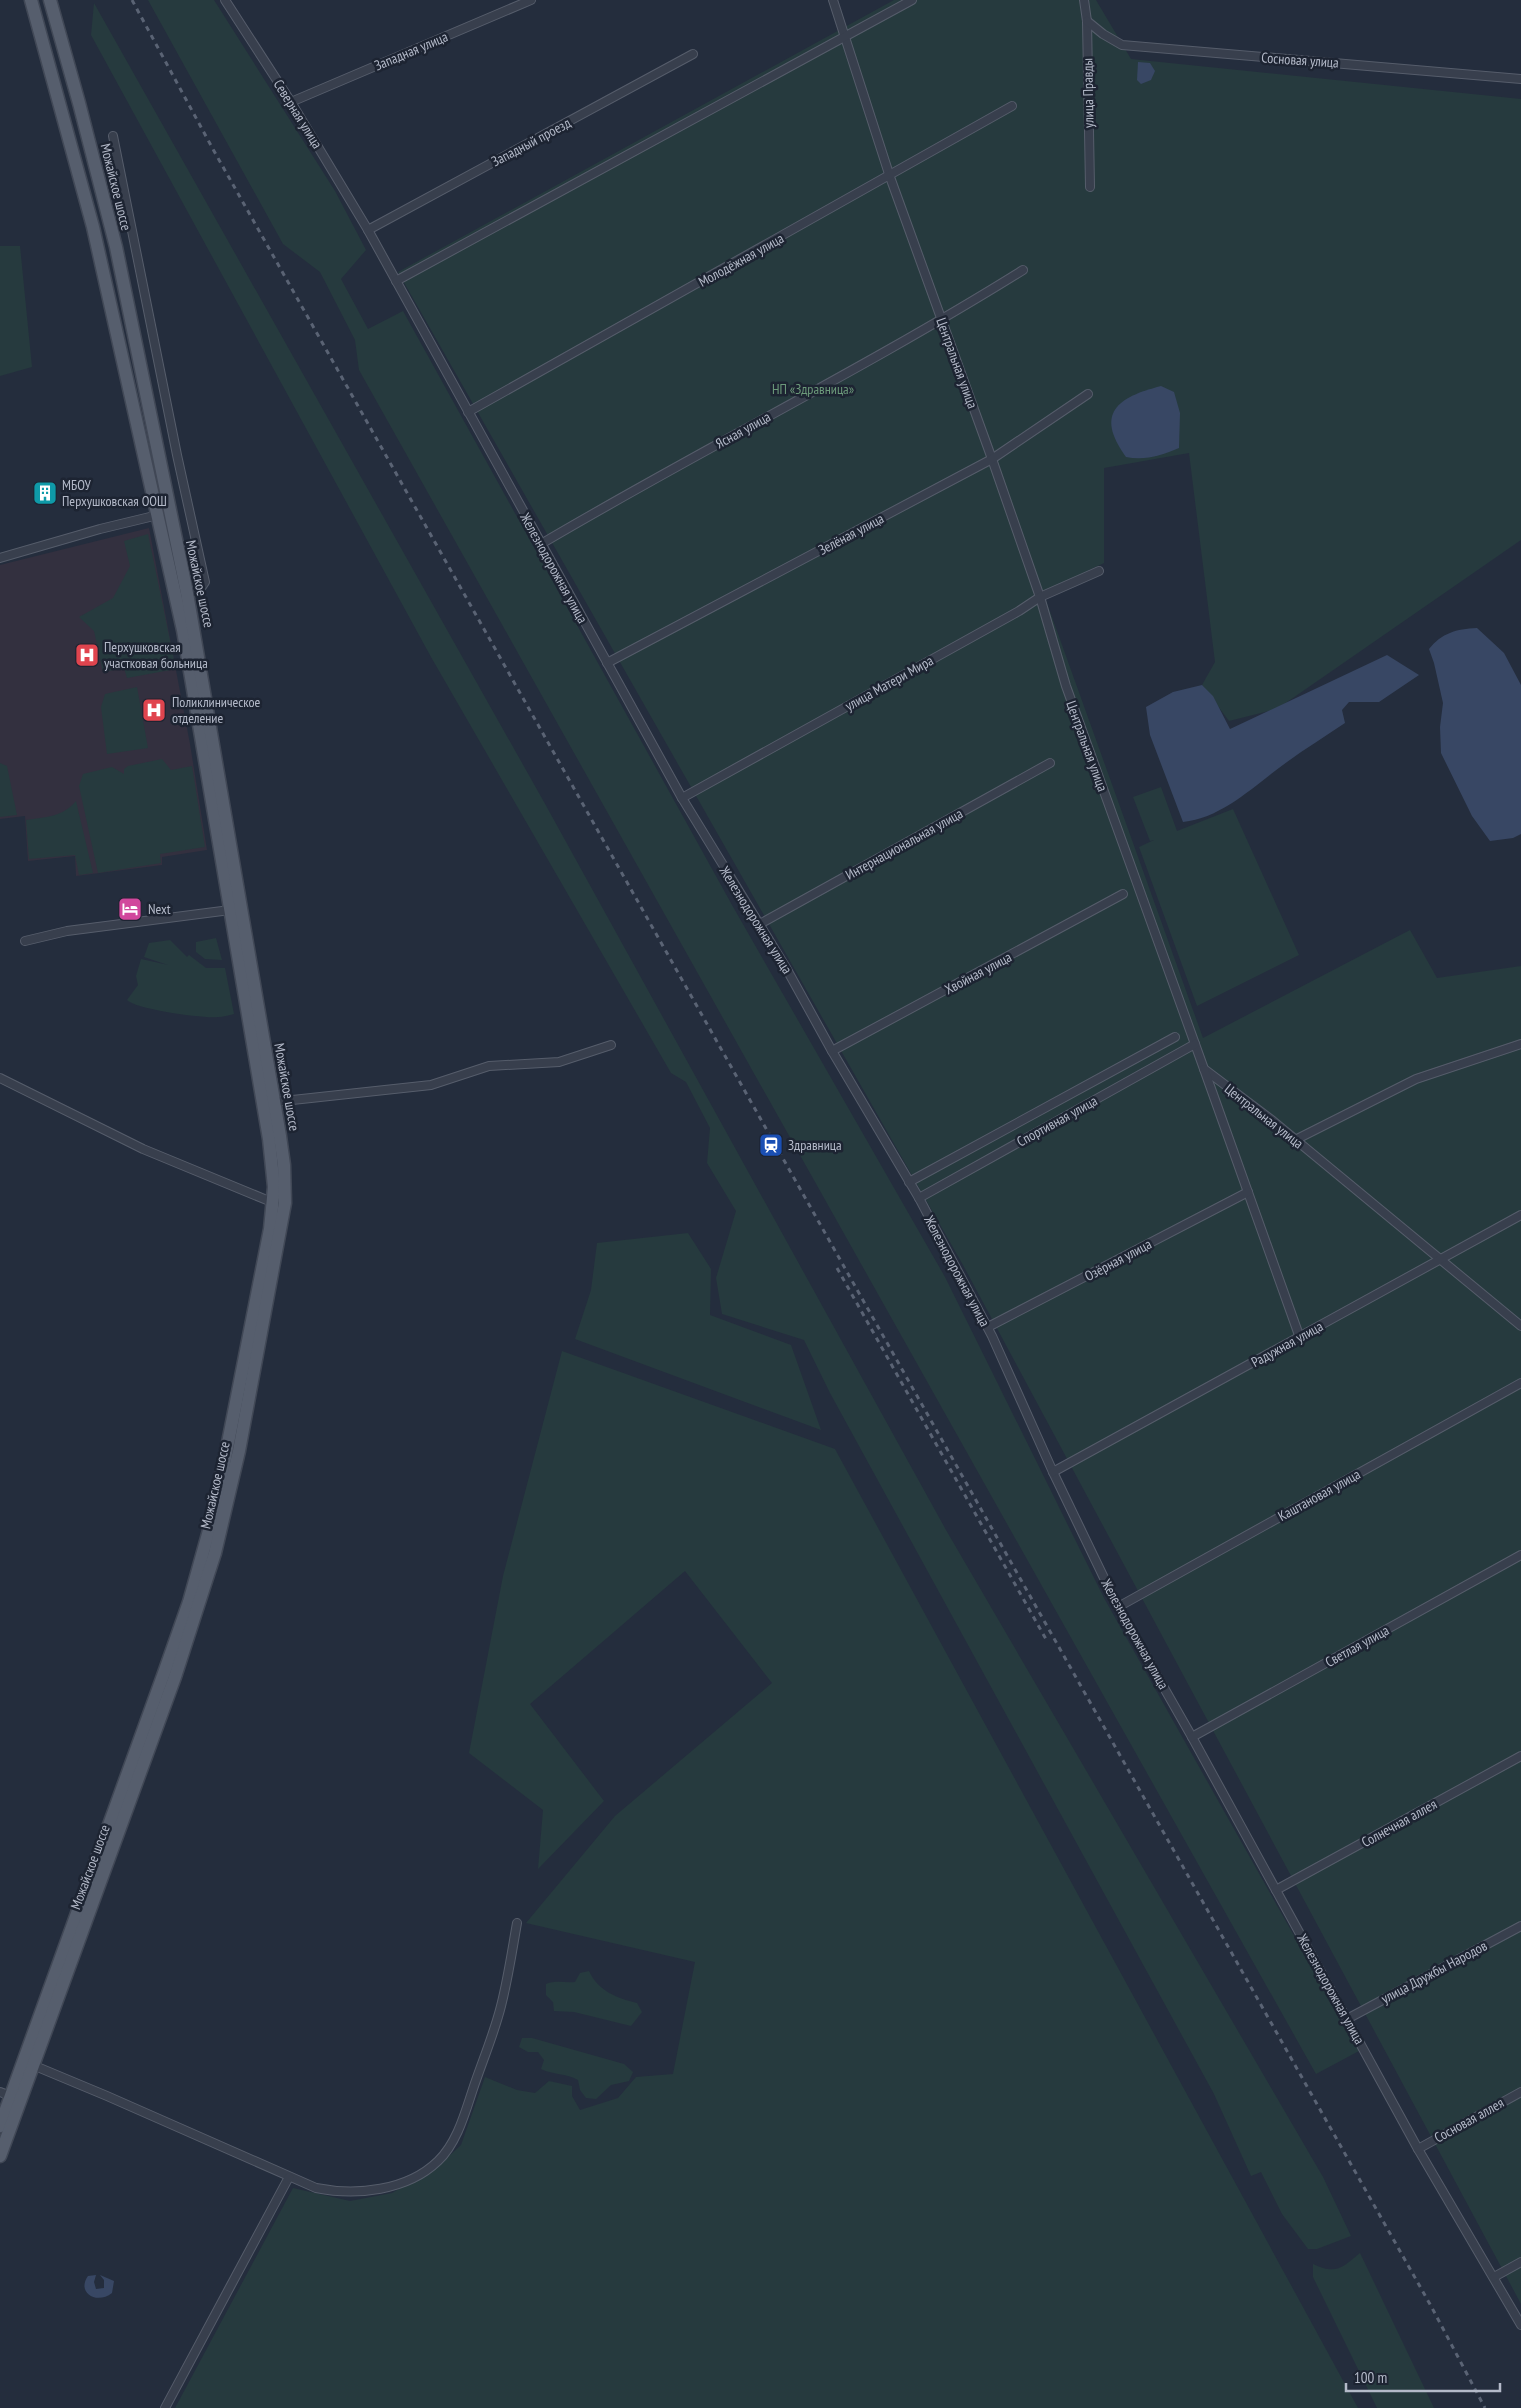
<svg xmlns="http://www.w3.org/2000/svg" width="1521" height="2408" font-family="'PT Sans Narrow',sans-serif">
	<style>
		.medical { fill: #33303f }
		.green { fill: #263a3e }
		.water { fill: #384764 }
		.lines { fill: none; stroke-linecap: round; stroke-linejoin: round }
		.minor-casing { stroke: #565d6b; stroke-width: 10 }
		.primary-casing { stroke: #414856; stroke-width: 15 }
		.minor { stroke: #383f4d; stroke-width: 8 }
		.primary { stroke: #565e6d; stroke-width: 12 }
		.rail { stroke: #5a6374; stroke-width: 3; stroke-dasharray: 5 5; stroke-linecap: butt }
		.labels { text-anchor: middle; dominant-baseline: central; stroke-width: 5; stroke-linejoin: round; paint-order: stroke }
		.street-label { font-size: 14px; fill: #b4bac9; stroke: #1d2432 }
		.park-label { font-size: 14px; fill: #6c997a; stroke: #1d2432 }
		.poi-label { font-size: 14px; fill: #b4bac9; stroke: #1d2432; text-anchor: start }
	</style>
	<rect width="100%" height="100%" fill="#242d3d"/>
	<polygon class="medical" points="149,528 190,744 207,850 162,857 162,865 76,876 75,856 28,861 25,816 0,819 0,565"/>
	<g class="green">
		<polygon points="148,0 214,0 335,191 366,250 341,279 368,329 403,311 732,905 945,1277 1104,1598 1359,2051 1316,2074 359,370 355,340 320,272 283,244"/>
		<polygon points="894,0 1096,0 1131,59 1521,99 1521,540 1277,709 1229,721 1202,685 1215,662 1189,453 1104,468 1104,563 1043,592 1203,1038 1410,930 1437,978 1521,966 1521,2304 963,1265 398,272"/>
		<polygon points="94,3 544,802 946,1530 1323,2177 1351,2236 1317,2249 1308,2249 1282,2214 1261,2172 1251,2176 1214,2094 830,1393 804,1340 722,1314 716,1278 736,1211 707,1163 710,1128 686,1082 671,1073 431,657 91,35"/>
		<polygon points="0,246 20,246 32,367 0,376"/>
		<polygon points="148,534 176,669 127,678 124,668 103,672 94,631 79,617 113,598 130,566 124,541"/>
		<polygon points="137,687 148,748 107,754 101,707 105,694"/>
		<polygon points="162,759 171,770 192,766 205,847 160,854 161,863 98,873 79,786 83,774 112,767 124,774 124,769 128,766"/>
		<polygon points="0,763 7,766 17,815 0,817"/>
		<polygon points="1161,787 1177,831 1233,809 1299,955 1197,1006 1139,847 1154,840 1150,841 1133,797"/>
		<path d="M 76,801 L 93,873 L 79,875 L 75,855 L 29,859 L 26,820 C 45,817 63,817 76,801 Z"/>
		<polygon points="216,938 222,960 205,959 196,952 196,942"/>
		<path d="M 170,940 L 187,957 L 189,955 L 206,968 L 225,968 L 234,1014 C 229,1015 223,1017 218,1017 C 205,1019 135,1009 127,1000 L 138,985 L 136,976 L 141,959 L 168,965 L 144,957 L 149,943 Z"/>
		<polygon points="688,1233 711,1269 710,1315 791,1345 821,1430 575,1339 591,1290 597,1243"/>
		<polygon points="562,1351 835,1449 1358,2408 175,2408 293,2188 350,2201 392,2193 436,2168 461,2145 485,2077 517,2090 535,2093 549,2081 572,2086 572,2096 580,2110 618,2098 636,2077 673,2074 695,1962 526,1923 615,1816 772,1683 685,1571 530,1704 604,1801 538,1869 543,1810 469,1753 503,1576"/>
		<path d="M 589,1971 C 598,1991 617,1998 637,2003 L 642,2012 L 631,2026 L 574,2012 L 554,2011 L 553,2002 L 546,1995 L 546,1984 C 556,1980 564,1983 575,1982 L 580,1973 Z"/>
		<path d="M 522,2038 L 532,2038 L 624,2064 L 633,2072 L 629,2081 L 611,2085 L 596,2099 L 586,2098 L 580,2090 L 578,2080 C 566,2073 553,2075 541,2069 L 544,2060 L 538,2052 L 528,2052 L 519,2047 Z"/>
		<path d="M 1360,2253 L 1434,2408 L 1377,2408 L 1313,2277 L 1313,2264 C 1336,2275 1342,2268 1360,2253 Z"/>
	</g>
	<g class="water">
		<polygon points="1138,62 1150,63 1155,71 1151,80 1141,84 1137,80"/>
		<path d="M 1161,386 L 1174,392 L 1180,413 L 1179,448 C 1162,455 1145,461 1126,457 C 1094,413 1118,397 1161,386 Z"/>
		<path d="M 1477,628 L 1504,653 L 1521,685 L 1521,834 L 1513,838 L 1490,841 L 1472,816 L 1441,753 L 1440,727 L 1443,703 L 1434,663 L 1429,649 C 1442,633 1456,629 1477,628 Z"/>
		<path d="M 1387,655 L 1419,675 L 1379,702 L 1349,702 L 1342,710 L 1345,723 C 1326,736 1306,748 1287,762 C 1256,784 1223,818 1183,822 L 1150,735 L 1146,707 L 1173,692 L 1202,685 L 1213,696 L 1230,729 Z"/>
		<path d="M 96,2275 L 94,2282 L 96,2289 L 104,2288 L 104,2280 L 100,2275 L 114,2281 L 112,2293 C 97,2305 76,2293 88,2276 Z"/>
	</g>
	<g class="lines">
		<g class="minor-casing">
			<g id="minor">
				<polyline points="225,0 291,102 368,230 682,798 785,966 832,1051 919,1198 992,1336 1053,1472 1118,1607 1192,1737 1418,2149 1521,2325"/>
				<polyline points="833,0 890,177 992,459 1040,597 1066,686 1204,1069 1273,1121 1521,1326"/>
				<polyline points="1084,0 1087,21 1090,187"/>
				<polyline points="1087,21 1103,34 1122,45 1521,79"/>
				<polyline points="291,102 531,0"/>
				<polyline points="113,136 177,455 205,582 199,591 187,593"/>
				<polyline points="368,230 693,54"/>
				<polyline points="396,281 912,0"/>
				<polyline points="468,412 1012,106"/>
				<path d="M 541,544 C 700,450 866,368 1023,270"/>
				<polyline points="0,558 100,529 158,515"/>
				<polyline points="607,663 992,459 1088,394"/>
				<polyline points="682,798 1019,611 1040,597 1099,571"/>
				<polyline points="758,925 1050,763"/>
				<polyline points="25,941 67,931 230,910"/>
				<polyline points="832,1051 1123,894"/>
				<polyline points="1204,1069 1300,1338"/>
				<polyline points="0,1078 143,1149 274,1203"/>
				<polyline points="274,1102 431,1085 489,1066 559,1062 611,1045"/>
				<polyline points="1295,1140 1416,1079 1521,1044"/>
				<polyline points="909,1182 1175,1037"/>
				<polyline points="919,1198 1195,1044"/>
				<polyline points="988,1327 1248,1192"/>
				<polyline points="1053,1472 1521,1215"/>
				<polyline points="1118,1607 1521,1383"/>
				<polyline points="1192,1737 1521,1555"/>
				<polyline points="1276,1890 1521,1756"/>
				<polyline points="1347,2019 1521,1926"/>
				<path d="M 35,2066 L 107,2096 L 316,2188 C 356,2196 407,2191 438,2161 C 457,2143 465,2113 473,2089 C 482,2062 494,2034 501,2006 C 508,1979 512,1951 517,1923"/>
				<polyline points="0,2092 13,2097"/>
				<polyline points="1418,2149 1521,2092"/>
				<polyline points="1494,2277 1521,2262"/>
				<polyline points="165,2408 289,2177"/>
			</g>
		</g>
		<g class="primary-casing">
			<g id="primary">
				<polyline points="0,2126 164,1673 189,1602 215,1509 270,1229 274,1187 269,1139 183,630 93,227 31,0"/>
				<polyline points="0,2156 175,1677 215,1553 239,1451 285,1203 284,1165 280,1136 187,593 116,247 79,103 50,0"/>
			</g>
		</g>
		<use href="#minor" class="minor"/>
		<use href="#primary" class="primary"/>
		<g class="rail">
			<polyline points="132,0 214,151 1431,2306 1485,2408"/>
			<polyline points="837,1268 1047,1641"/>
		</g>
	</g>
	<defs>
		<g id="building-square" transform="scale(1.25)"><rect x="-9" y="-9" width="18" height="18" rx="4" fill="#0f9aa8" stroke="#1d2432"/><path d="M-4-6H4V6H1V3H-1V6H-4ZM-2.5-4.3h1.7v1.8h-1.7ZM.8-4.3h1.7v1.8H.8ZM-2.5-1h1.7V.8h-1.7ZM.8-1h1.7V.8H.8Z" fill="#fff"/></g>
		<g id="hospital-square" transform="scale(1.25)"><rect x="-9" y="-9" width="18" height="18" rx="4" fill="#e0444e" stroke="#1d2432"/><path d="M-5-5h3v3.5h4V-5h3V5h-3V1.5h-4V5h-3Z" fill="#fff"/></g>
		<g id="hotel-square" transform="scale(1.25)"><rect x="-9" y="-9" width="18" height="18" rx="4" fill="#d1479c" stroke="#1d2432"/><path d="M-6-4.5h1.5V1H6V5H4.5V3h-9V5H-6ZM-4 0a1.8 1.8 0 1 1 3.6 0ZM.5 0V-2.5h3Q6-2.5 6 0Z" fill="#fff"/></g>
		<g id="station-square" transform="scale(1.25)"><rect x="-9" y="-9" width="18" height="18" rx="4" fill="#1a4fb4" stroke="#1d2432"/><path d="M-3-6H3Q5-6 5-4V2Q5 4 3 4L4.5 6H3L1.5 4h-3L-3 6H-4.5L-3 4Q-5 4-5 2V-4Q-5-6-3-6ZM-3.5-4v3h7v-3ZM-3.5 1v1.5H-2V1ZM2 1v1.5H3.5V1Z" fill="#fff"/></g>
	</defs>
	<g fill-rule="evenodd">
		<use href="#building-square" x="45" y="493"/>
		<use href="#hospital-square" x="87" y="655"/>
		<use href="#hospital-square" x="154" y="710"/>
		<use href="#hotel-square" x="130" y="909"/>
		<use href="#station-square" x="771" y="1145"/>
	</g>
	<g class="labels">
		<g class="street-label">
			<text transform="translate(411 51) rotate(-23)">Западная улица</text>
			<text transform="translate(1300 60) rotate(4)">Сосновая улица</text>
			<text transform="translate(1088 93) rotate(-91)">улица Правды</text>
			<text transform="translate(298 114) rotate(58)">Северная улица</text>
			<text transform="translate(531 142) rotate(-28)">Западный проезд</text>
			<text transform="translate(116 187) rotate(76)">Можайское шоссе</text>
			<text transform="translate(741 260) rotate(-29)">Молодёжная улица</text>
			<text transform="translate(957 363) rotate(70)">Центральная улица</text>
			<text transform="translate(743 430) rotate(-29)">Ясная улица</text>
			<text transform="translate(851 534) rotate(-28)">Зелёная улица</text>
			<text transform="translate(554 568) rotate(61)">Железнодорожная улица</text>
			<text transform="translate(200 584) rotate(78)">Можайское шоссе</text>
			<text transform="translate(889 683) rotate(-29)">улица Матери Мира</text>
			<text transform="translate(1087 746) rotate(70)">Центральная улица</text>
			<text transform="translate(904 844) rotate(-29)">Интернациональная улица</text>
			<text transform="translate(756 920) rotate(58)">Железнодорожная улица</text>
			<text transform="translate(978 973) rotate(-28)">Хвойная улица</text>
			<text transform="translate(287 1087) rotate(80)">Можайское шоссе</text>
			<text transform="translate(1264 1116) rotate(38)">Центральная улица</text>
			<text transform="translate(1057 1121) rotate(-29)">Спортивная улица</text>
			<text transform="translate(1118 1260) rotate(-28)">Озёрная улица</text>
			<text transform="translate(957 1271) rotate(62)">Железнодорожная улица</text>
			<text transform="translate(1287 1344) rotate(-29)">Радужная улица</text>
			<text transform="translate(215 1485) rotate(-77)">Можайское шоссе</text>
			<text transform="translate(1319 1495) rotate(-29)">Каштановая улица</text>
			<text transform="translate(1135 1634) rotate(61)">Железнодорожная улица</text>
			<text transform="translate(1357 1646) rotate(-29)">Светлая улица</text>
			<text transform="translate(1399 1823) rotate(-29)">Солнечная аллея</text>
			<text transform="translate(90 1867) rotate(-70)">Можайское шоссе</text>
			<text transform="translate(1434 1972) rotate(-28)">улица Дружбы Народов</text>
			<text transform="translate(1331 1989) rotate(61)">Железнодорожная улица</text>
			<text transform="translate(1469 2120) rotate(-29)">Сосновая аллея</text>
		</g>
		<g class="park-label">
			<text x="813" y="389">НП «Здравница»</text>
		</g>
		<g class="poi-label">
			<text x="62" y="485">МБОУ<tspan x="62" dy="16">Перхушковская ООШ</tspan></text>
			<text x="104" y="647">Перхушковская<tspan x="104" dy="16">участковая больница</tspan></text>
			<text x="172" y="702">Поликлиническое<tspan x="172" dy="16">отделение</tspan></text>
			<text x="148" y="909">Next</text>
			<text x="788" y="1145">Здравница</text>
		</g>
	</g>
	<path d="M1346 2383v8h154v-8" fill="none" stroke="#b4bac9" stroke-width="2.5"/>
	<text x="1354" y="2383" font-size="15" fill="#b4bac9" stroke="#1d2432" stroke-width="4" paint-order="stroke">100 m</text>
</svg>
